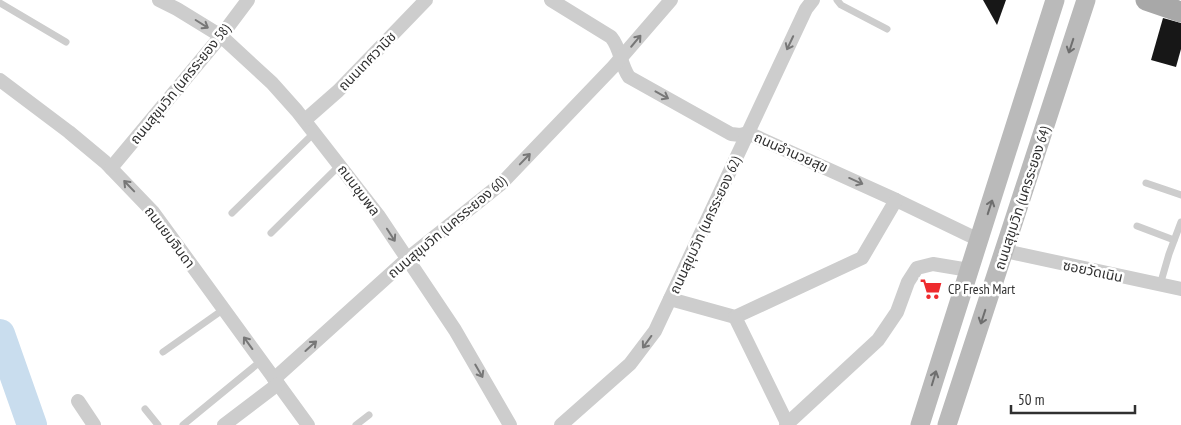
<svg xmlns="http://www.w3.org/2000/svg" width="1181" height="425" font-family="'PT Sans Narrow','Noto Sans Thai',sans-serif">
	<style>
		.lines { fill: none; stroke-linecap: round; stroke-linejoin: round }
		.river { stroke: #c9ddee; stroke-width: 30 }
		.building { fill: #171717 }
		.lane { stroke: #cdcdcd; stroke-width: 7 }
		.street { stroke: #cdcdcd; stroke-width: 14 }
		.secondary { stroke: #bababa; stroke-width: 19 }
		.primary { stroke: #a8a8a8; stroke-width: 21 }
		.oneway { stroke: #777 }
		.oneway2 { stroke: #6e6e6e }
		.labels { text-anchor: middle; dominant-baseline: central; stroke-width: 5; stroke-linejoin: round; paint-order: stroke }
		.street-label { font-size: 14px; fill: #303030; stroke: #fff }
		.poi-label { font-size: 14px; fill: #303030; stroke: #fff; text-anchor: start }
	</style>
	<rect width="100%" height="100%" fill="#fff"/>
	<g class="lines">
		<polyline class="river" points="0,334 32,425"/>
	</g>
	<g class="building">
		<polygon points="983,0 1006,0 997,25"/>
		<polygon points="1163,18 1181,23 1181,49 1176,67 1151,60"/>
	</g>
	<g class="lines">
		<g class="lane">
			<polyline points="837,0 841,5 887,29"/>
			<polyline points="0,3 66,42"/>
			<polyline points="1146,183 1181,195"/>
			<polyline points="232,213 314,133"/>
			<polyline points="1137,226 1174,240"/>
			<polyline points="271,233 340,165"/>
			<polyline points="1160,285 1169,254 1181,222"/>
			<polyline points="163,352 224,309"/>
			<polyline points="145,409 158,425"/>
			<polyline points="183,425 261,361"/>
			<polyline points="356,425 369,415"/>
		</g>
		<g class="street">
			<polyline points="159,0 177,9 221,36 272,83 297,111 378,215 455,330 510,425"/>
			<path d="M 551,0 L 611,37 C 621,49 620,64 629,77 L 731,134 L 740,135 L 748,133 L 896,200 L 979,240"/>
			<polyline points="0,80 69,132 105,162 153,212 308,425"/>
			<polyline points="305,120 338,91 426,0"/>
			<polyline points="111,168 221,36 248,0"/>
			<polyline points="1005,251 1181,289"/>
			<polyline points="670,299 735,317 862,258 896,200"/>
			<polyline points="735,317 787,423"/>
			<polyline points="274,379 407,259 502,183 613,67 671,0"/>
			<polyline points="78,401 94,425"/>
			<polyline points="224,425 278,384"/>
			<polyline points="561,425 630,364 655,331 806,9 813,0"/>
			<polyline points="786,425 878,340 897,312 908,282 917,268 933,264 969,270"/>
		</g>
		<g class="secondary">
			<polyline points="920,425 1055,0"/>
			<polyline points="947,425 1086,0"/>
		</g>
		<polyline class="primary" points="1146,0 1181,12"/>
	</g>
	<defs><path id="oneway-shaft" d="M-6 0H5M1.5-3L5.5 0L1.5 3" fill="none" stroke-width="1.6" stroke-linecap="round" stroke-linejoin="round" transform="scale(1.25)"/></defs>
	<g class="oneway">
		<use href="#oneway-shaft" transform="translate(202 24) rotate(32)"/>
		<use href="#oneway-shaft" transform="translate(636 41) rotate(-50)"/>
		<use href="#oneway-shaft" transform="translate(790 43) rotate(115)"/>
		<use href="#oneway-shaft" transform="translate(662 95) rotate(29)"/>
		<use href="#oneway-shaft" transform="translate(525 159) rotate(-46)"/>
		<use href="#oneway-shaft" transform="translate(856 181) rotate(24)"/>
		<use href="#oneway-shaft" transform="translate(129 186) rotate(-134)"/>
		<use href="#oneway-shaft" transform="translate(391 235) rotate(57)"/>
		<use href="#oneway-shaft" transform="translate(647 342) rotate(126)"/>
		<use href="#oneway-shaft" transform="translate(248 343) rotate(-126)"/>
		<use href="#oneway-shaft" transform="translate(311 346) rotate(-42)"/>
		<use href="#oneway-shaft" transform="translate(479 371) rotate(60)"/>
	</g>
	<g class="oneway2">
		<use href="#oneway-shaft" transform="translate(1071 46) rotate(108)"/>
		<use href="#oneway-shaft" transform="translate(990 207) rotate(-72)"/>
		<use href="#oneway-shaft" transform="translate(983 317) rotate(108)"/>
		<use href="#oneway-shaft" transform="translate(934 378) rotate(-73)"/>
	</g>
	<defs>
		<g id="supermarket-bare" transform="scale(1.725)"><path d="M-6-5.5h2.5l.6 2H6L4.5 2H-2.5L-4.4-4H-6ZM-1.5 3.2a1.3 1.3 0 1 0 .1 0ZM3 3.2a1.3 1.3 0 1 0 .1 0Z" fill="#ee2b2e" stroke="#fff" stroke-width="2.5" paint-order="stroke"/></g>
	</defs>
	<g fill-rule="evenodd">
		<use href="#supermarket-bare" x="931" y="289"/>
	</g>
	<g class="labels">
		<g class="street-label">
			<text transform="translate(367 61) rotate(-46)">ถนนเทศวานิช</text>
			<text transform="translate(180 84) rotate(-51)">ถนนสุขุมวิท (นครระยอง 58)</text>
			<text transform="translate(791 152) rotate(24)">ถนนอำนวยสุข</text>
			<text transform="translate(359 190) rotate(53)">ถนนชุมพล</text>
			<text transform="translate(1022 198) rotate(-72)">ถนนสุขุมวิท (นครระยอง 64)</text>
			<text transform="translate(705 225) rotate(-65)">ถนนสุขุมวิท (นครระยอง 62)</text>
			<text transform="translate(447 227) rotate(-40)">ถนนสุขุมวิท (นครระยอง 60)</text>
			<text transform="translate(170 237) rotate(53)">ถนนยมจินดา</text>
			<text transform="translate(1093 271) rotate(12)">ซอยวัดเนิน</text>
		</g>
		<g class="poi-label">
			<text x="948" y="289">CP Fresh Mart</text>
		</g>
	</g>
	<path d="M1011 405v8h124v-8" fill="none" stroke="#303030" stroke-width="2.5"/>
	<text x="1018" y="405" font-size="15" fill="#303030" stroke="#ffffff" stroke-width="4" paint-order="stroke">50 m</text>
</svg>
